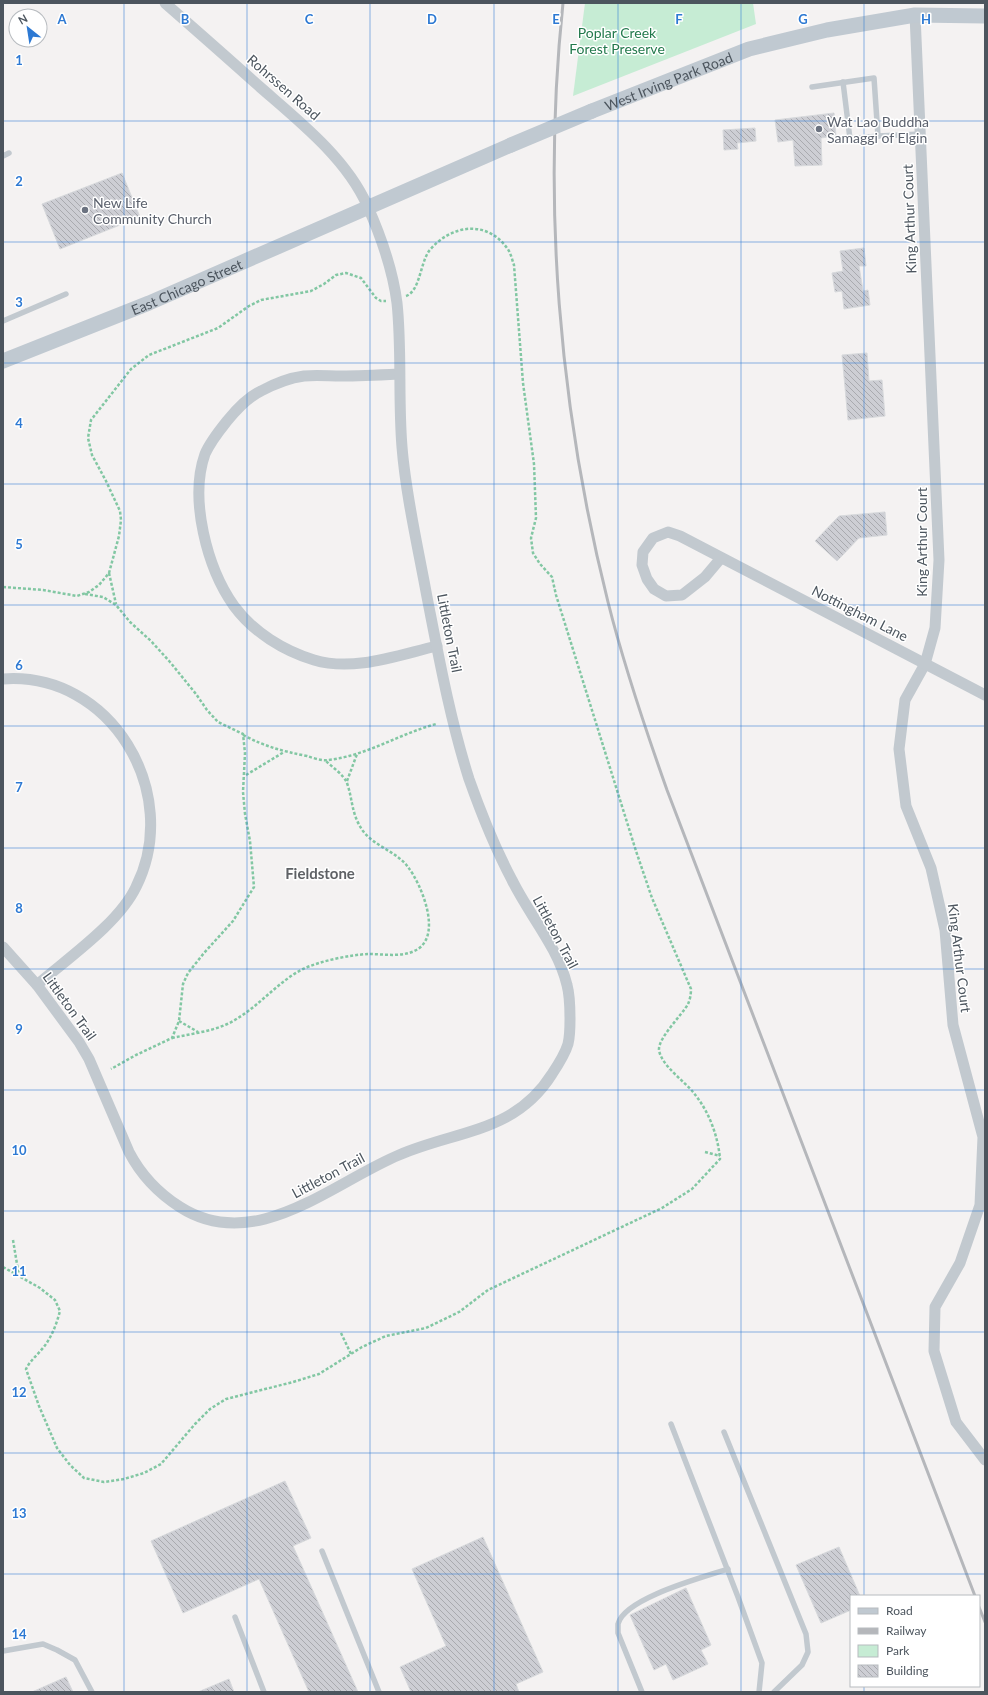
<svg xmlns="http://www.w3.org/2000/svg" width="988" height="1695" font-family="Lato,sans-serif">
	<style>
		.park { fill: #c6ecd4 }
		.building { fill: url(#building-back-hatch); stroke: #d7d9dc }
		.lines { fill: none; stroke-linecap: round; stroke-linejoin: round }
		.path { stroke: #82c7a3; stroke-width: 2.5; stroke-dasharray: 3 2; stroke-linecap: butt }
		.service { stroke: #c2c9cf; stroke-width: 5.5 }
		.minor { stroke: #c2c9cf; stroke-width: 11 }
		.secondary { stroke: #c0c9d1; stroke-width: 15 }
		.rail { stroke: #b5b7bb; stroke-width: 3 }
		.secondary-bridge { stroke: #c0c9d1; stroke-width: 15 }
		.grid { fill: none; stroke: #2d79d3; stroke-width: 1; stroke-opacity: 0.55 }
		.worship-dot { fill: #6b7280; stroke: #fff; stroke-width: 1.5 }
		.labels { text-anchor: middle; dominant-baseline: central; stroke-width: 3; stroke-linejoin: round; paint-order: stroke }
		.park-label { font-size: 14px; fill: #22794c; stroke: #fff }
		.street-label { font-size: 14px; fill: #4c555e; stroke: #fff }
		.worship-label { font-size: 14px; fill: #5b616d; stroke: #fff; text-anchor: start }
		.neighbourhood-label { font-size: 15px; font-weight: bold; fill: #5f6266; stroke: #fff }
		.grid-label { font-size: 13px; text-anchor: middle; font-weight: bold; fill: #2d79d3; stroke: #fff; stroke-width: 3; stroke-linejoin: round; paint-order: stroke }
	</style>
	<defs>
		<pattern id="building-back-hatch" width="6" height="6" patternUnits="userSpaceOnUse"><rect width="6" height="6" fill="#cdced4"/><path d="M-1 5l2 2M0 0l6 6M5-1l2 2" fill="none" stroke="#a9aaaf"/></pattern>
	</defs>
	<rect width="100%" height="100%" fill="#f4f2f2"/>
	<polygon class="park" points="585,3 753,3 756,24 573,96"/>
	<g class="building">
		<polygon points="834,113 836,136 821,138 822,165 795,166 793,140 778,142 775,120"/>
		<polygon points="755,128 756,141 737,143 738,149 724,150 723,130"/>
		<polygon points="122,173 140,217 60,249 42,204"/>
		<polygon points="864,248 866,266 859,266 863,291 868,290 870,305 844,309 842,291 835,292 832,273 843,271 840,251"/>
		<polygon points="867,353 869,381 882,380 885,416 848,420 842,355"/>
		<polygon points="885,512 887,535 859,538 837,561 815,541 839,516"/>
		<polygon points="285,1481 311,1538 293,1546 358,1692 309,1692 259,1579 183,1613 151,1541"/>
		<polygon points="483,1537 543,1672 516,1684 519,1692 411,1692 400,1667 446,1646 412,1569"/>
		<polygon points="839,1547 860,1596 851,1596 851,1610 821,1623 796,1565"/>
		<polygon points="686,1588 711,1645 701,1650 708,1664 673,1680 666,1664 654,1670 630,1615"/>
		<polygon points="66,1677 73,1692 32,1692"/>
		<polygon points="229,1679 234,1692 198,1692"/>
	</g>
	<g class="lines">
		<g class="path">
			<polyline points="109,573 116,604"/>
			<polyline points="3,587 43,590 77,596 89,592 99,585 109,573 119,536 121,520 120,511 106,481 92,455 88,438 91,420 131,369 149,355 218,328 249,306 261,300 311,291 324,284 336,275 346,273 361,278 376,298 381,301 386,301"/>
			<polyline points="85,594 103,597 116,605 130,622 151,641 170,662 196,694 207,710 218,722 243,734 245,753 243,792 245,814 250,841 254,887 233,921 204,953 188,973 183,984 179,1021 172,1038 136,1055 111,1069"/>
			<path d="M 243,735 C 266,747 282,751 307,756 C 313,758 322,761 328,760 C 366,756 399,734 436,724"/>
			<polyline points="246,775 284,752"/>
			<polyline points="347,781 357,754"/>
			<polyline points="179,1021 198,1032"/>
			<path d="M 172,1038 C 194,1033 219,1031 238,1018 C 261,1004 279,981 303,969 C 320,961 349,955 368,954 C 384,954 404,958 418,949 C 442,933 421,884 408,867 C 397,852 374,846 363,831 C 351,814 353,800 347,783 C 344,775 332,767 326,761"/>
			<polyline points="705,1152 720,1156"/>
			<polyline points="13,1240 19,1276"/>
			<path d="M 3,1267 L 40,1288 L 55,1300 L 60,1311 C 57,1322 53,1334 46,1344 C 40,1353 31,1359 26,1369 L 39,1406 L 57,1448 L 70,1465 L 84,1478 L 104,1482 L 124,1479 L 144,1473 L 161,1464 L 195,1424 L 210,1409 L 226,1399 L 293,1382 L 319,1374 L 362,1347 L 386,1336 L 426,1328 L 459,1312 L 488,1290 L 662,1208 L 692,1189 L 720,1159 C 718,1136 709,1111 693,1092 C 684,1081 661,1065 659,1050 C 658,1038 682,1015 688,1004 C 690,1000 691,994 691,989 L 652,898 L 636,851 L 556,595 L 552,577 L 540,564 L 533,553 L 531,538 L 536,518 L 534,464 L 523,383 L 514,265 C 512,260 511,253 507,248 C 486,219 450,225 429,251 C 420,264 420,291 406,296"/>
			<polyline points="341,1333 351,1354"/>
		</g>
		<g class="service">
			<polyline points="843,82 850,139 878,136"/>
			<polyline points="812,87 874,78 878,136 921,134"/>
			<polyline points="3,156 9,153"/>
			<polyline points="3,321 66,294"/>
			<polyline points="671,1424 738,1597 762,1663 759,1692"/>
			<polyline points="724,1432 806,1634 808,1652 802,1665 774,1692"/>
			<polyline points="322,1551 379,1692"/>
			<polyline points="235,1617 264,1692"/>
			<polyline points="3,1651 43,1644 57,1650 75,1660 92,1692"/>
			<path d="M 642,1692 L 618,1633 C 618,1630 618,1627 618,1624 C 624,1598 704,1577 728,1569"/>
		</g>
		<g class="minor">
			<polyline points="915,15 939,560 935,628 925,664 905,700 899,749 906,806 931,868 945,930 953,1025 983,1137 980,1205 960,1263 935,1307 934,1351 956,1422 985,1460"/>
			<path d="M 399,374 C 380,375 360,376 341,376 C 329,376 316,375 304,376 C 289,378 274,384 261,391 C 248,397 236,410 227,421 C 219,431 210,442 205,454 C 189,499 207,568 234,606 C 253,632 284,651 314,660 C 354,672 398,655 437,646"/>
			<polyline points="721,558 705,577 682,595 666,596 654,589 647,579 642,565 643,552 653,538 668,532 680,536 985,695"/>
			<path d="M 3,679 C 111,671 183,793 136,887 C 119,923 68,958 37,985"/>
			<path d="M 3,947 L 37,985 L 79,1042 L 89,1059 L 129,1152 C 141,1175 158,1193 180,1207 C 255,1255 332,1183 399,1155 C 457,1130 515,1133 552,1074 C 558,1065 565,1054 568,1044 C 570,1036 570,1027 570,1019 C 570,1007 570,996 567,985 C 558,947 529,915 512,880 C 495,848 481,813 469,779 C 450,719 439,658 427,597 C 418,547 406,497 402,447 C 398,399 402,350 397,303 C 393,272 380,234 367,205 C 346,158 299,121 260,87 C 229,59 197,31 165,3"/>
		</g>
		<g class="secondary">
			<path id="s1" d="M 592,111 L 749,49 L 827,30 L 915,15 L 985,16"/>
			<path id="s2" d="M 3,361 L 149,303 L 511,145"/>
		</g>
		<g class="rail">
			<path d="M 563,3 C 542,203 559,407 608,602 C 624,666 645,728 667,790 L 975,1596"/>
			<polyline points="979,1607 985,1622"/>
		</g>
		<polyline class="secondary-bridge" points="511,145 592,111"/>
	</g>
	<path class="grid" d="M 124,3 L 124,1692M 247,3 L 247,1692M 370,3 L 370,1692M 494,3 L 494,1692M 618,3 L 618,1692M 741,3 L 741,1692M 864,3 L 864,1596M 3,121 L 985,121M 3,242 L 985,242M 3,363 L 985,363M 3,484 L 985,484M 3,605 L 985,605M 3,726 L 985,726M 3,848 L 985,848M 3,969 L 985,969M 3,1090 L 985,1090M 3,1211 L 985,1211M 3,1332 L 985,1332M 3,1453 L 985,1453M 3,1574 L 985,1574M 864,1686 L 864,1692"/>
	<g class="worship-dot">
		<circle cx="819" cy="129" r="4"/>
		<circle cx="85" cy="210" r="4"/>
	</g>
	<g class="labels">
		<g class="park-label">
			<text x="617" y="32">Poplar Creek<tspan x="617" dy="16">Forest Preserve</tspan></text>
		</g>
		<g class="street-label">
			<text stroke="none"><textPath href="#s1" startOffset="82">West Irving Park Road</textPath></text>
			<text transform="translate(284 87) rotate(41)">Rohrssen Road</text>
			<text transform="translate(909 219) rotate(-92)">King Arthur Court</text>
			<text stroke="none"><textPath href="#s2" startOffset="198">East Chicago Street</textPath></text>
			<text transform="translate(921 542) rotate(-90)">King Arthur Court</text>
			<text transform="translate(860 613) rotate(27)">Nottingham Lane</text>
			<text transform="translate(450 633) rotate(79)">Littleton Trail</text>
			<text transform="translate(556 932) rotate(62)">Littleton Trail</text>
			<text transform="translate(960 958) rotate(83)">King Arthur Court</text>
			<text transform="translate(70 1006) rotate(54)">Littleton Trail</text>
			<text transform="translate(328 1175) rotate(-28)">Littleton Trail</text>
		</g>
		<g class="worship-label">
			<text x="827" y="121">Wat Lao Buddha<tspan x="827" dy="16">Samaggi of Elgin</tspan></text>
			<text x="93" y="202">New Life<tspan x="93" dy="16">Community Church</tspan></text>
		</g>
		<g class="neighbourhood-label">
			<text x="320" y="873">Fieldstone</text>
		</g>
	</g>
	<g class="grid-label">
		<text x="62" y="24">A</text>
		<text x="185" y="24">B</text>
		<text x="309" y="24">C</text>
		<text x="432" y="24">D</text>
		<text x="556" y="24">E</text>
		<text x="679" y="24">F</text>
		<text x="803" y="24">G</text>
		<text x="926" y="24">H</text>
		<text x="19" y="65">1</text>
		<text x="19" y="186">2</text>
		<text x="19" y="307">3</text>
		<text x="19" y="428">4</text>
		<text x="19" y="549">5</text>
		<text x="19" y="670">6</text>
		<text x="19" y="792">7</text>
		<text x="19" y="913">8</text>
		<text x="19" y="1034">9</text>
		<text x="19" y="1155">10</text>
		<text x="19" y="1276">11</text>
		<text x="19" y="1397">12</text>
		<text x="19" y="1518">13</text>
		<text x="19" y="1639">14</text>
	</g>
	<rect width="988" height="1695" fill="none" stroke="#4c555e" stroke-width="8"/>
	<rect x="850" y="1595" width="130" height="92" fill="#ffffff" stroke="#b7bbbf"/>
	<rect x="858" y="1608" width="20" height="6" fill="#c0c9d1" stroke="#b7bbbf"/>
	<text x="886" y="1615" font-size="12" fill="#4c555e">Road</text>
	<rect x="858" y="1628" width="20" height="6" fill="#b5b7bb" stroke="#b7bbbf"/>
	<text x="886" y="1635" font-size="12" fill="#4c555e">Railway</text>
	<rect x="858" y="1645" width="20" height="12" fill="#c6ecd4" stroke="#b7bbbf"/>
	<text x="886" y="1655" font-size="12" fill="#4c555e">Park</text>
	<rect x="858" y="1665" width="20" height="12" fill="url(#building-back-hatch)" stroke="#b7bbbf"/>
	<text x="886" y="1675" font-size="12" fill="#4c555e">Building</text>
	<g transform="translate(28 28) rotate(330)"><circle r="19" fill="#ffffff" stroke="#b7bbbf"/>
	<path d="M0-3L7 15L0 10L-7 15Z" fill="#2d79d3"/>
	<text y="-6" font-size="11" font-weight="bold" text-anchor="middle" fill="#4c555e">N</text>
	</g>
</svg>
